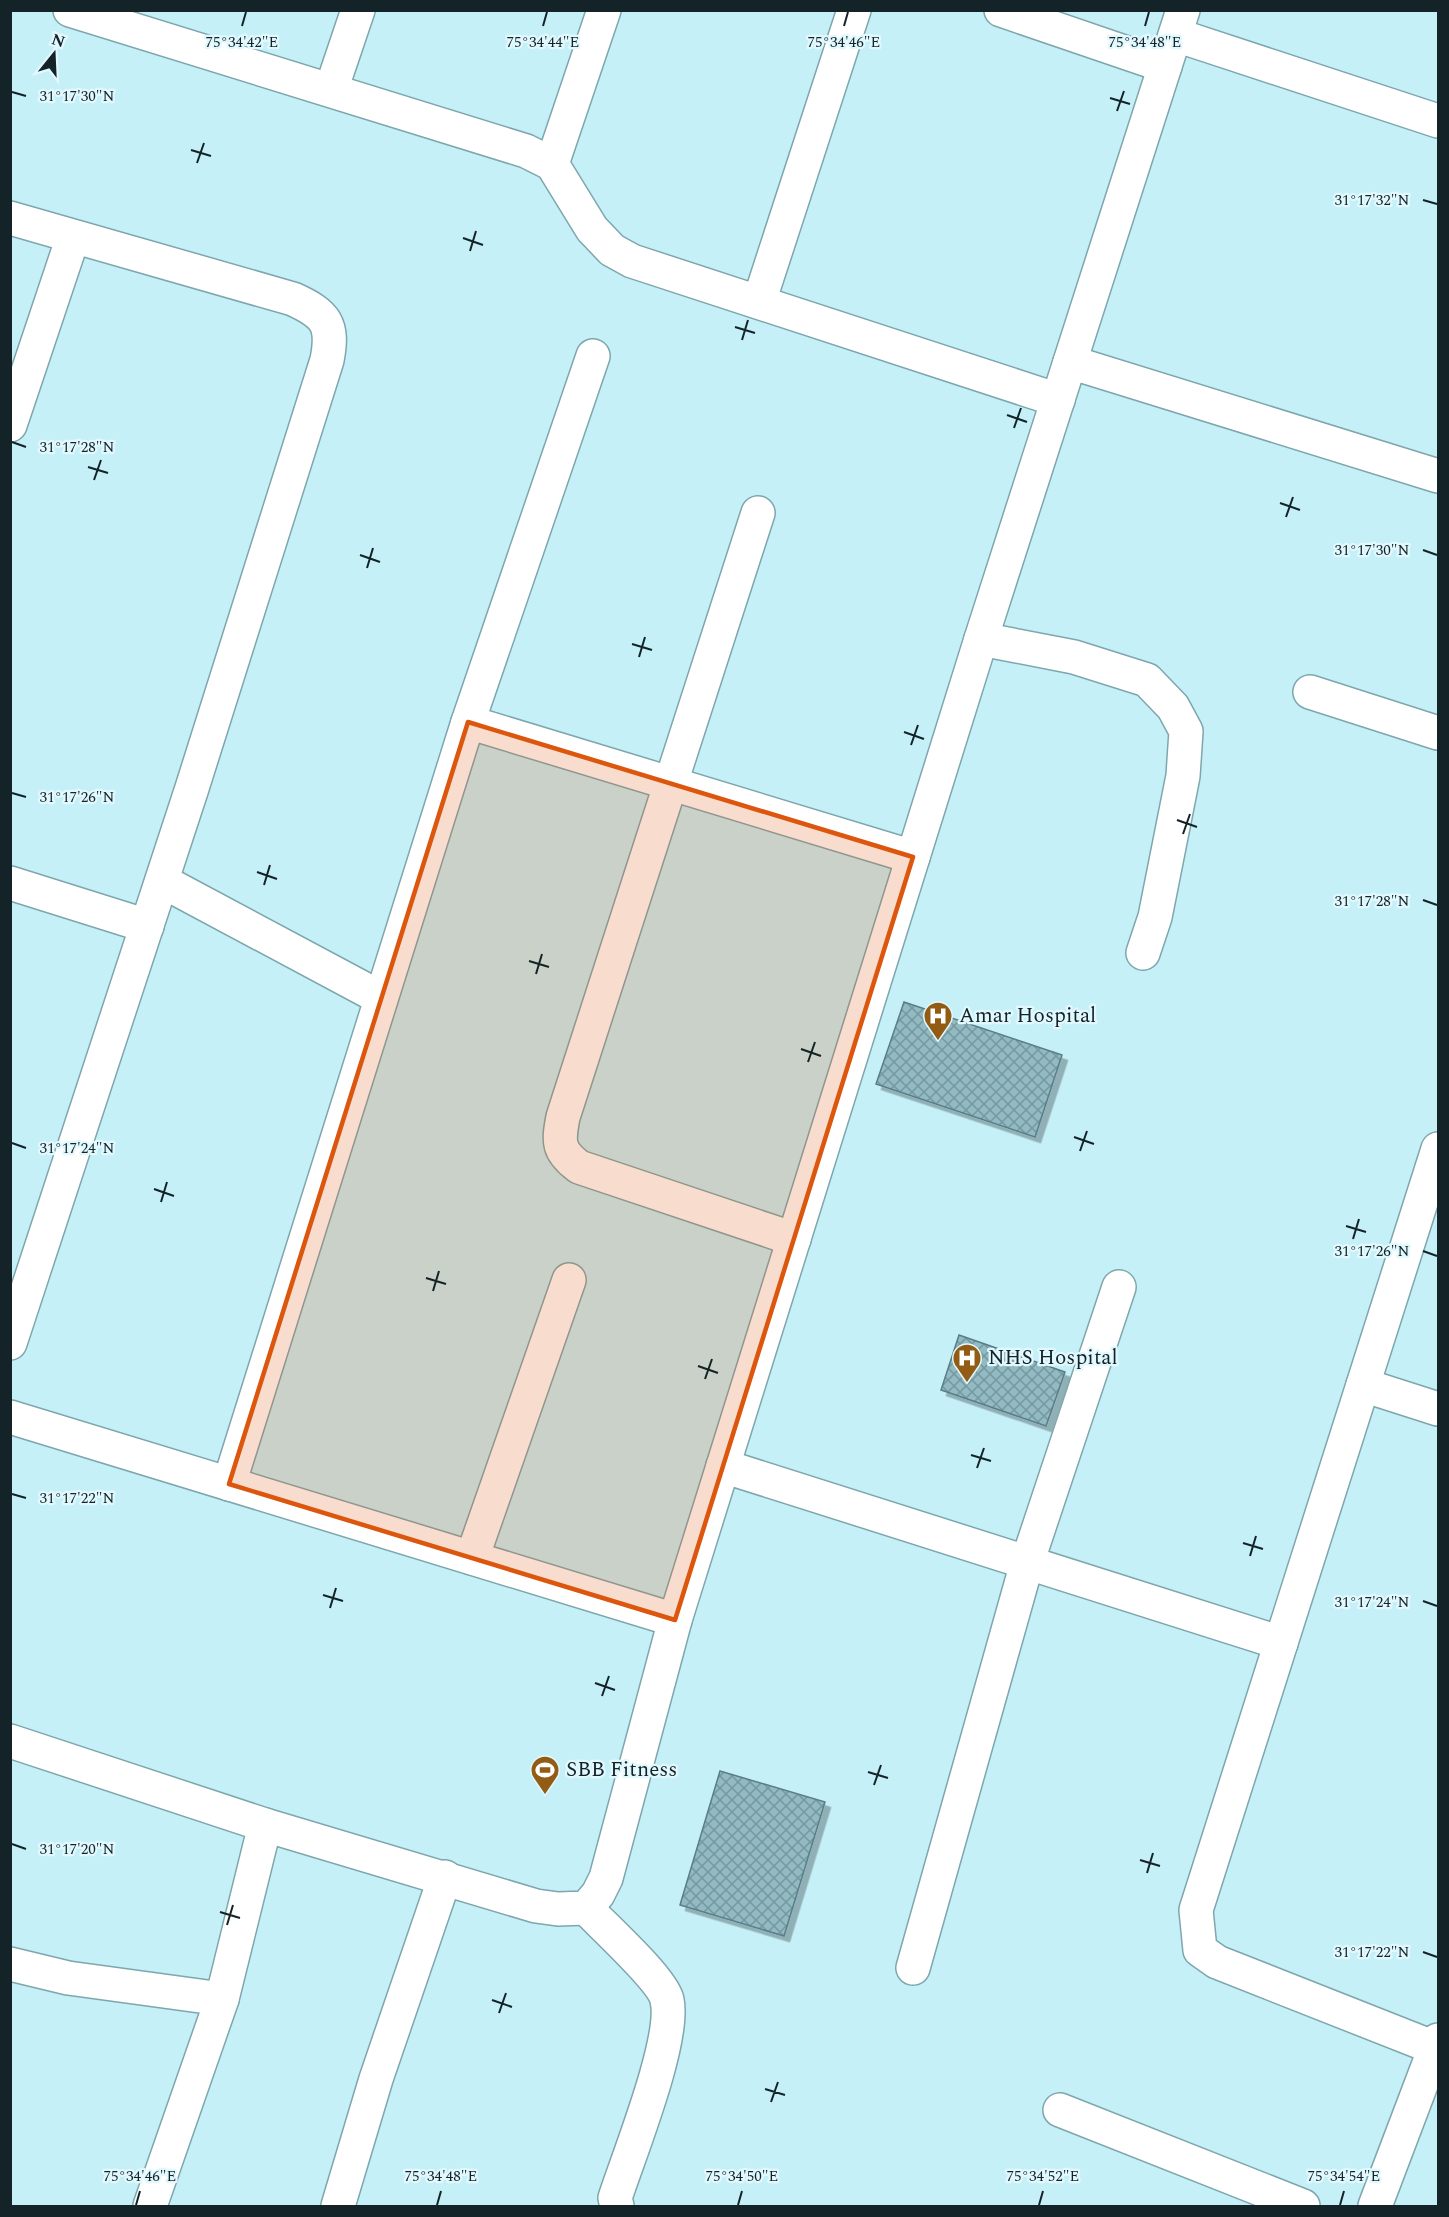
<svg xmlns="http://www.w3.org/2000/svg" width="1449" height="2217" font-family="Spectral,serif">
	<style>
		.building { fill: url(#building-cross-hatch); stroke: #587f87; stroke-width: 1.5; filter: url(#shadow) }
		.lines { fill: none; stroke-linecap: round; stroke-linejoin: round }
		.street-casing { stroke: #7ea6ad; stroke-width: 36 }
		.secondary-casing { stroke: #7ea6ad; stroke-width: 36 }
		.street { stroke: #fff; stroke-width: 33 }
		.secondary { stroke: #fff; stroke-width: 33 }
		.marked { fill: #dd560d; fill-opacity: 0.2; stroke: #dd560d; stroke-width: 4.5; stroke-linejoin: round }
		.ticks { fill: none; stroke: #132327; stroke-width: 2 }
		.labels { text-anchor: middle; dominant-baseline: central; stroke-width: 4.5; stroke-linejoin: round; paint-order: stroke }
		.poi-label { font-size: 21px; fill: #132327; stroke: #e1f9fe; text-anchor: start }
		.ticks-label { font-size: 15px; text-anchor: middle; fill: #132327; stroke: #e1f9fe; stroke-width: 4.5; stroke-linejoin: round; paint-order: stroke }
	</style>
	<defs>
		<pattern id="building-cross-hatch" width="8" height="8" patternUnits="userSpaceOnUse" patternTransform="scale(1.5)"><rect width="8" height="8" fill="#92bac2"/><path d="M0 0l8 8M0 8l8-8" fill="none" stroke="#76979e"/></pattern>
		<filter id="shadow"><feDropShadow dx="5.5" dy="5.5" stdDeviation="0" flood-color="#0004"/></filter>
	</defs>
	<rect width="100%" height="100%" fill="#c6f0f8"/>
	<g class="building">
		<polygon points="904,1002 1062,1055 1035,1137 876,1084"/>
		<polygon points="959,1335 1065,1372 1046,1426 941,1390"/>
		<polygon points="720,1771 825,1802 784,1936 680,1905"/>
	</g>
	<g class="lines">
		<g class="street-casing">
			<g id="street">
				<polyline points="70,10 526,151 552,164 592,229 612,250 632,261 1058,400"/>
				<polyline points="1001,10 1165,66"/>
				<polyline points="1176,35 1438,121"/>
				<polyline points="331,90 358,10"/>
				<polyline points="552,164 604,10"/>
				<path d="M 10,218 L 293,299 C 326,314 334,324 327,360 L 192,788 L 10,1343"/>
				<polyline points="759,302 854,10"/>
				<polyline points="1070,362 1438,476"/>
				<polyline points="10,425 73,237"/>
				<path d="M 758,513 L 563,1117 C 558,1143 558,1151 579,1167 L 794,1239"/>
				<polyline points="981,639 1074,657 1147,680 1173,707 1186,731 1183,776 1155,917 1143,953"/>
				<polyline points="1310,692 1438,733"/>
				<polyline points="468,722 913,857"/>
				<polyline points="162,881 381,998"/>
				<polyline points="10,883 147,926"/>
				<polyline points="1363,1385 1438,1409"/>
				<polyline points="10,1417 675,1620"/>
				<polyline points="723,1466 1281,1643"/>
				<polyline points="229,1484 468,722 593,356"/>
				<polyline points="472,1558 569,1280"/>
				<polyline points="10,1964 68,1978 222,1999"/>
				<polyline points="913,1968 1027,1563 1119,1287"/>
				<polyline points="1435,2048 1217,1962 1200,1950 1196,1910 1438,1149"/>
				<polyline points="1060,2110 1303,2206"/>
				<polyline points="150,2206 222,1999 265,1825"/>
				<polyline points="338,2206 376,2079 445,1877"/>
				<polyline points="1375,2206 1438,2040"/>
			</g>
		</g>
		<g class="secondary-casing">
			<g id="secondary">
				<polyline points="10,1741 265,1825 536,1906 558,1909 586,1908 598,1894 606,1878 675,1620 981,639 1183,10"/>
				<path d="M 586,1908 C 602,1925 663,1980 667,2000 C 676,2039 629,2155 615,2198 L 617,2206"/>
			</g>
		</g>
		<use href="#street" class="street"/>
		<use href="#secondary" class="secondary"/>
	</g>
	<path class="marked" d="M 468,722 L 913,857 L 675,1620 L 229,1484 Z"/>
	<path class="ticks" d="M 242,26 L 246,12M 543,26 L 547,12M 844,26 L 848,12M 1145,26 L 1149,12M 12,92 L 26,96M 1110,98 L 1130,104M 1117,111 L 1124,91M 191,150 L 211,156M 197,163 L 204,143M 1423,200 L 1437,204M 463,238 L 483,245M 470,251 L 476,231M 735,327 L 755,333M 742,340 L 748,320M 1007,415 L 1027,422M 1014,428 L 1021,408M 12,442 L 26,447M 88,467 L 108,473M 94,480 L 101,460M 1280,503 L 1300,510M 1286,517 L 1293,497M 1423,550 L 1437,555M 360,555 L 380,562M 367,568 L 373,548M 632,644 L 652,650M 639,657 L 645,637M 904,732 L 924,739M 911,745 L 918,725M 12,793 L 26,797M 1177,820 L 1197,827M 1183,834 L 1190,814M 257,872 L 277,879M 264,885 L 270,865M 1423,900 L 1437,905M 529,961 L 549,967M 536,974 L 542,954M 801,1049 L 821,1056M 808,1062 L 815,1042M 1074,1137 L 1094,1144M 12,1143 L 26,1148M 1080,1151 L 1087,1131M 154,1189 L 174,1196M 161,1202 L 167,1182M 1346,1226 L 1366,1232M 1353,1239 L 1359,1219M 1423,1251 L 1437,1256M 426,1278 L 446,1284M 433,1291 L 439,1271M 698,1366 L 718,1373M 705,1379 L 712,1359M 971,1455 L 991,1461M 977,1468 L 984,1448M 12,1494 L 26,1498M 1243,1543 L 1263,1549M 1250,1556 L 1256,1536M 323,1595 L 343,1601M 1423,1601 L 1437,1606M 330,1608 L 336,1588M 595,1683 L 615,1690M 602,1696 L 609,1676M 868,1772 L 888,1778M 874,1785 L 881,1765M 12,1844 L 26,1849M 1140,1860 L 1160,1866M 1147,1873 L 1153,1853M 220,1912 L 240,1918M 227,1925 L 233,1905M 1423,1952 L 1437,1957M 492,2000 L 512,2007M 499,2013 L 506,1993M 765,2089 L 785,2095M 771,2102 L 778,2082M 136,2205 L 140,2191M 437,2205 L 441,2191M 738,2205 L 742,2191M 1039,2205 L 1043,2191M 1340,2205 L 1344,2191"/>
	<defs>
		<g id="hospital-pin" transform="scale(1.5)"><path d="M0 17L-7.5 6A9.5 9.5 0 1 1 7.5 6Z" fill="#935c14" stroke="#e1f9fe"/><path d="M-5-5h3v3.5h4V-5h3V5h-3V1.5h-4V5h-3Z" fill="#fff"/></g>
		<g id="stadium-pin" transform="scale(1.5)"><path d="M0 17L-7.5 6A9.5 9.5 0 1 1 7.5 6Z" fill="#935c14" stroke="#e1f9fe"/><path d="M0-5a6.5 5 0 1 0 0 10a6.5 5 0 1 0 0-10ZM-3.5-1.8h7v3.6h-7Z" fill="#fff"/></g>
	</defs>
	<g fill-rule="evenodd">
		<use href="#hospital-pin" x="938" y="1016"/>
		<use href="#hospital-pin" x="967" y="1358"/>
		<use href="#stadium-pin" x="545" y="1770"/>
	</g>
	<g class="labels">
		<g class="poi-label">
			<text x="959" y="1016">Amar Hospital</text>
			<text x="988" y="1358">NHS Hospital</text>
			<text x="566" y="1770">SBB Fitness</text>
		</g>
	</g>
	<g class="ticks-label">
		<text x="242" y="47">75°34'42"E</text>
		<text x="543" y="47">75°34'44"E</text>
		<text x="844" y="47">75°34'46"E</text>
		<text x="1145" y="47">75°34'48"E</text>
		<text x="77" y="101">31°17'30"N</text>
		<text x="1372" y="205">31°17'32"N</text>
		<text x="77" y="452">31°17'28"N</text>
		<text x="1372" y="555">31°17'30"N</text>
		<text x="77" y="802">31°17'26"N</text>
		<text x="1372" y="906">31°17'28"N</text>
		<text x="77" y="1153">31°17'24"N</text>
		<text x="1372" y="1256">31°17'26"N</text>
		<text x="77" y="1503">31°17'22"N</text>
		<text x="1372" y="1607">31°17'24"N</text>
		<text x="77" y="1854">31°17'20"N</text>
		<text x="1372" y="1957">31°17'22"N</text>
		<text x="140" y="2181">75°34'46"E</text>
		<text x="441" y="2181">75°34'48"E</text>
		<text x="742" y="2181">75°34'50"E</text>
		<text x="1043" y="2181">75°34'52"E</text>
		<text x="1344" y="2181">75°34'54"E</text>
	</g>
	<rect width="1449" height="2217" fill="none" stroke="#132327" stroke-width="24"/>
	<g transform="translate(54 54) rotate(18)" stroke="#e1f9fe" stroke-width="4.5" paint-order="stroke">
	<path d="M0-4.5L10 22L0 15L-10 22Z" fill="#132327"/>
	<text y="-9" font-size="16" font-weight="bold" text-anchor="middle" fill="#132327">N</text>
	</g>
</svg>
